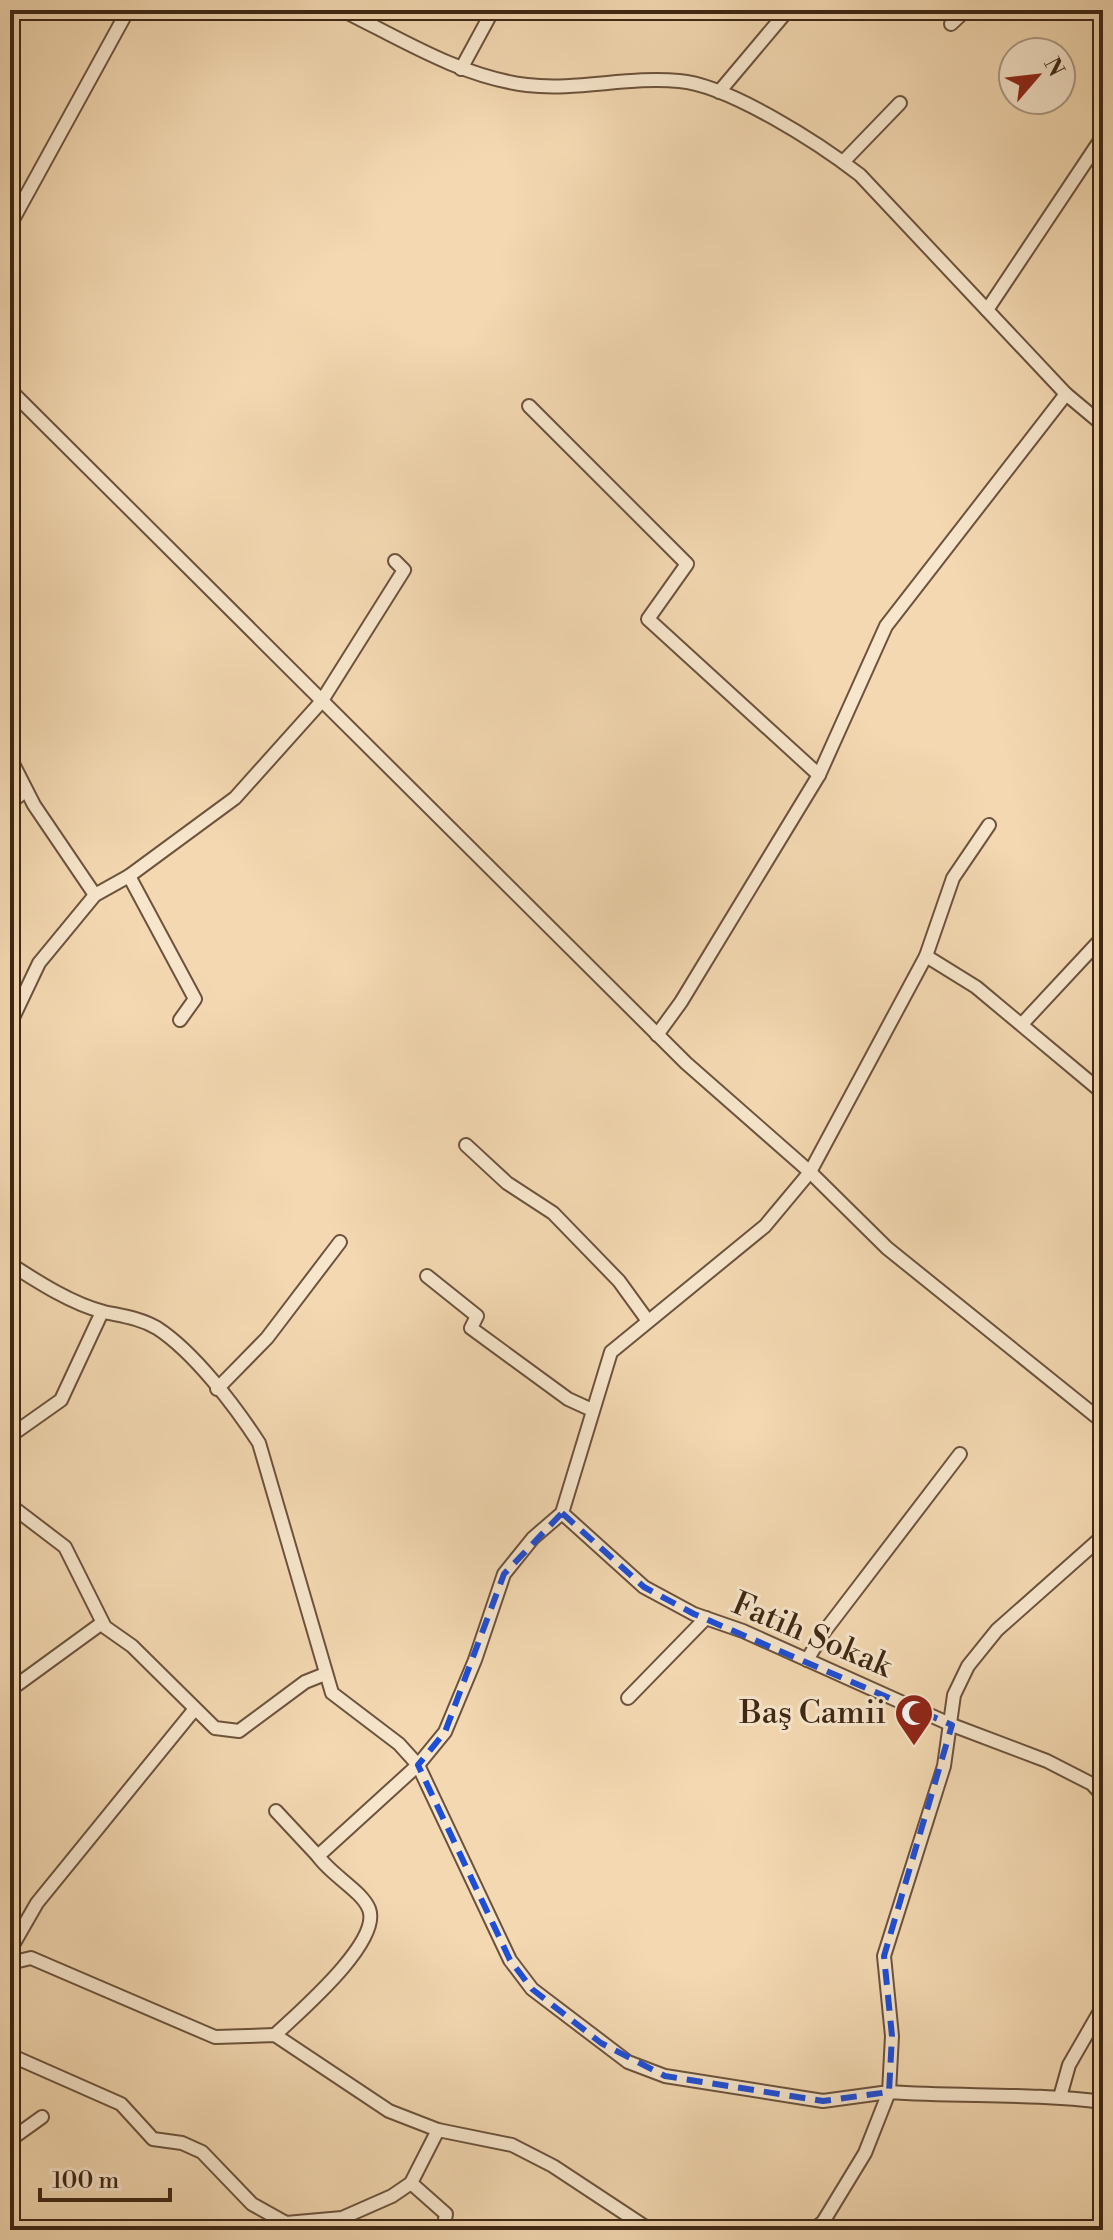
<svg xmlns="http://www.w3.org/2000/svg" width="1113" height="2240" font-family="'Libre Bodoni',serif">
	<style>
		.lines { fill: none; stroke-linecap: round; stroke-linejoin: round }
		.minor-casing { stroke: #6c533c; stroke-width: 16 }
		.minor { stroke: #f7e6cc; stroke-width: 12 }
		.marked { fill: none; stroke: #1d4ed8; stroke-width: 6; stroke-dasharray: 16 10; stroke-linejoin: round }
		.labels { text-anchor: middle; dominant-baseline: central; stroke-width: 6; stroke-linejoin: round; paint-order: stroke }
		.street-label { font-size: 32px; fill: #3f2715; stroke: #f7e6cc }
		.poi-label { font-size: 32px; fill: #3f2715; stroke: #f7e6cc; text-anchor: end }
	</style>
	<rect width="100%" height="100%" fill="#f3d8b1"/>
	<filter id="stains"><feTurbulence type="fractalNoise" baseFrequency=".0025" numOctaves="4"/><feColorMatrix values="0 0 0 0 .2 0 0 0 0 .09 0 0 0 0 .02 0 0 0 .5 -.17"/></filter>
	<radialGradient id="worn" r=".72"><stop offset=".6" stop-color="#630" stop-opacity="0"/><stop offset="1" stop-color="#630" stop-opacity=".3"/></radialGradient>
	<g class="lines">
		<g class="minor-casing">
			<g id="minor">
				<path d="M 342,10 C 401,39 461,77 527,85 C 577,91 629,76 679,81 C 729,85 820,144 860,175 L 1066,394 L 1103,425"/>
				<polyline points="951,24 966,10"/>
				<polyline points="461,69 493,10"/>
				<polyline points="719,92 788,10"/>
				<polyline points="843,162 900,103"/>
				<polyline points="10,225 128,10"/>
				<polyline points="987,310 1103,136"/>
				<polyline points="10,390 686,1063 810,1172 887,1248 1103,1422"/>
				<polyline points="529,406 687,564 648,619 819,775"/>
				<polyline points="10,758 34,805 95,895"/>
				<polyline points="10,803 26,790"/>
				<polyline points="129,876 195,999 180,1020"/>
				<polyline points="926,956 976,987 1103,1093"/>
				<polyline points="10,1024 39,963 95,895 129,876 235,798 321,702 404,570 395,561"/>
				<polyline points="1022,1024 1103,937"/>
				<polyline points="657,1035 681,1002 819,775 886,626 1066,394"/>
				<polyline points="466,1145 507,1183 553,1213 619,1281 648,1321"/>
				<path d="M 10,1264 C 38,1282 72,1304 104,1312 C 122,1316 140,1318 157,1328 C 194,1352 235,1406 259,1443 L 332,1693 L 399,1744 L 418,1765 L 510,1960 L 532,1989 L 628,2062 L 665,2076 L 823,2101 L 889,2092 L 892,2036 L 884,1956 L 944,1766 L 954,1695 L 968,1666 L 997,1630 L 1103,1536"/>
				<polyline points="427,1276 477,1316 471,1328 568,1399 592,1410"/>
				<polyline points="217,1389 267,1338 340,1242"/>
				<polyline points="10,1436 61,1400 102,1312"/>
				<polyline points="10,1505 65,1547 105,1627 132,1646 215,1728 239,1731 305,1682 325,1674"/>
				<polyline points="562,1513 644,1587 694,1614 743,1631 952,1725 1047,1761 1092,1784 1103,1796"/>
				<polyline points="807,1660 824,1632 960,1454"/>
				<polyline points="10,1690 102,1623"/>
				<polyline points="628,1698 706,1618"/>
				<polyline points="276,1811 318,1856"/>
				<polyline points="10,1950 37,1903 194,1710"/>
				<polyline points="10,1963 31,1958 215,2037 275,2035 389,2111 438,2130 512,2145 553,2166 650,2230"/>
				<path d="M 275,2035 C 298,2013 382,1942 369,1909 C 362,1891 331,1875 318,1856 L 418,1765 L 445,1732 L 475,1660 L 504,1574 L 533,1538 L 562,1513 L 611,1352 L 765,1226 L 810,1172 L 926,956 L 953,878 L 989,825"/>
				<polyline points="10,2055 121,2104 153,2139 182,2143 202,2152 252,2204 286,2223 342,2218 392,2196 411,2183 438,2130"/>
				<polyline points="1060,2097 1069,2065 1103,2006"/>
				<polyline points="10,2140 42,2117"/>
				<polyline points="411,2183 446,2214 443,2230"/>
				<path d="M 813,2230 L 823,2222 L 865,2153 L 889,2092 C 960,2097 1032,2093 1103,2102"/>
			</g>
		</g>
		<use href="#minor" class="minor"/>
	</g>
	<path class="marked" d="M 562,1513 L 644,1587 L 694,1614 L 952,1725 L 884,1956 L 892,2036 L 889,2092 L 823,2101 L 665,2076 L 601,2043 L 532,1989 L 510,1960 L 418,1765 L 445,1732 L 504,1574 Z"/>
	<defs>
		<g id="mosque-pin" transform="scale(2)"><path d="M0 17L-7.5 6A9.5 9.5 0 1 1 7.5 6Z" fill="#8f2418" stroke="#f7e6cc"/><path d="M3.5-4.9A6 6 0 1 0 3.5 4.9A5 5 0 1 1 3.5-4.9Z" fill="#fff"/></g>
	</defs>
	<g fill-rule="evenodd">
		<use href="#mosque-pin" x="914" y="1713"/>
	</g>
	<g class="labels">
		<g class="street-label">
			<text transform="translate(812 1635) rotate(23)">Fatih Sokak</text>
		</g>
		<g class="poi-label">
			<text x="886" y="1713">Baş Camii</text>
		</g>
	</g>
	<rect width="1113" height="2240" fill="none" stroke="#f3d8b1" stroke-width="40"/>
	<rect x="12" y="12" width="1089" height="2216" fill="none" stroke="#3f2715" stroke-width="4"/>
	<rect x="20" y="20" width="1073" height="2200" fill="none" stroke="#3f2715" stroke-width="2"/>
	<g transform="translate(1037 76) rotate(62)"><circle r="38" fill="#f7e6cc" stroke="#ad9a83" stroke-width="2"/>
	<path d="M0-6L14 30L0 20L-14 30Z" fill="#8f2418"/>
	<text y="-12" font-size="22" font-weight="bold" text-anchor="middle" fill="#3f2715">N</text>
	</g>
	<path d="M40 2188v12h130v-12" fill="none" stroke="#3f2715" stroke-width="4"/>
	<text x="52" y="2188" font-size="24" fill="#3f2715" stroke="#f7e6cc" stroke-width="6" paint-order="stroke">100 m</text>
	<rect width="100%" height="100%" filter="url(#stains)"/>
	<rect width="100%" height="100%" fill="url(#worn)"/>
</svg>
